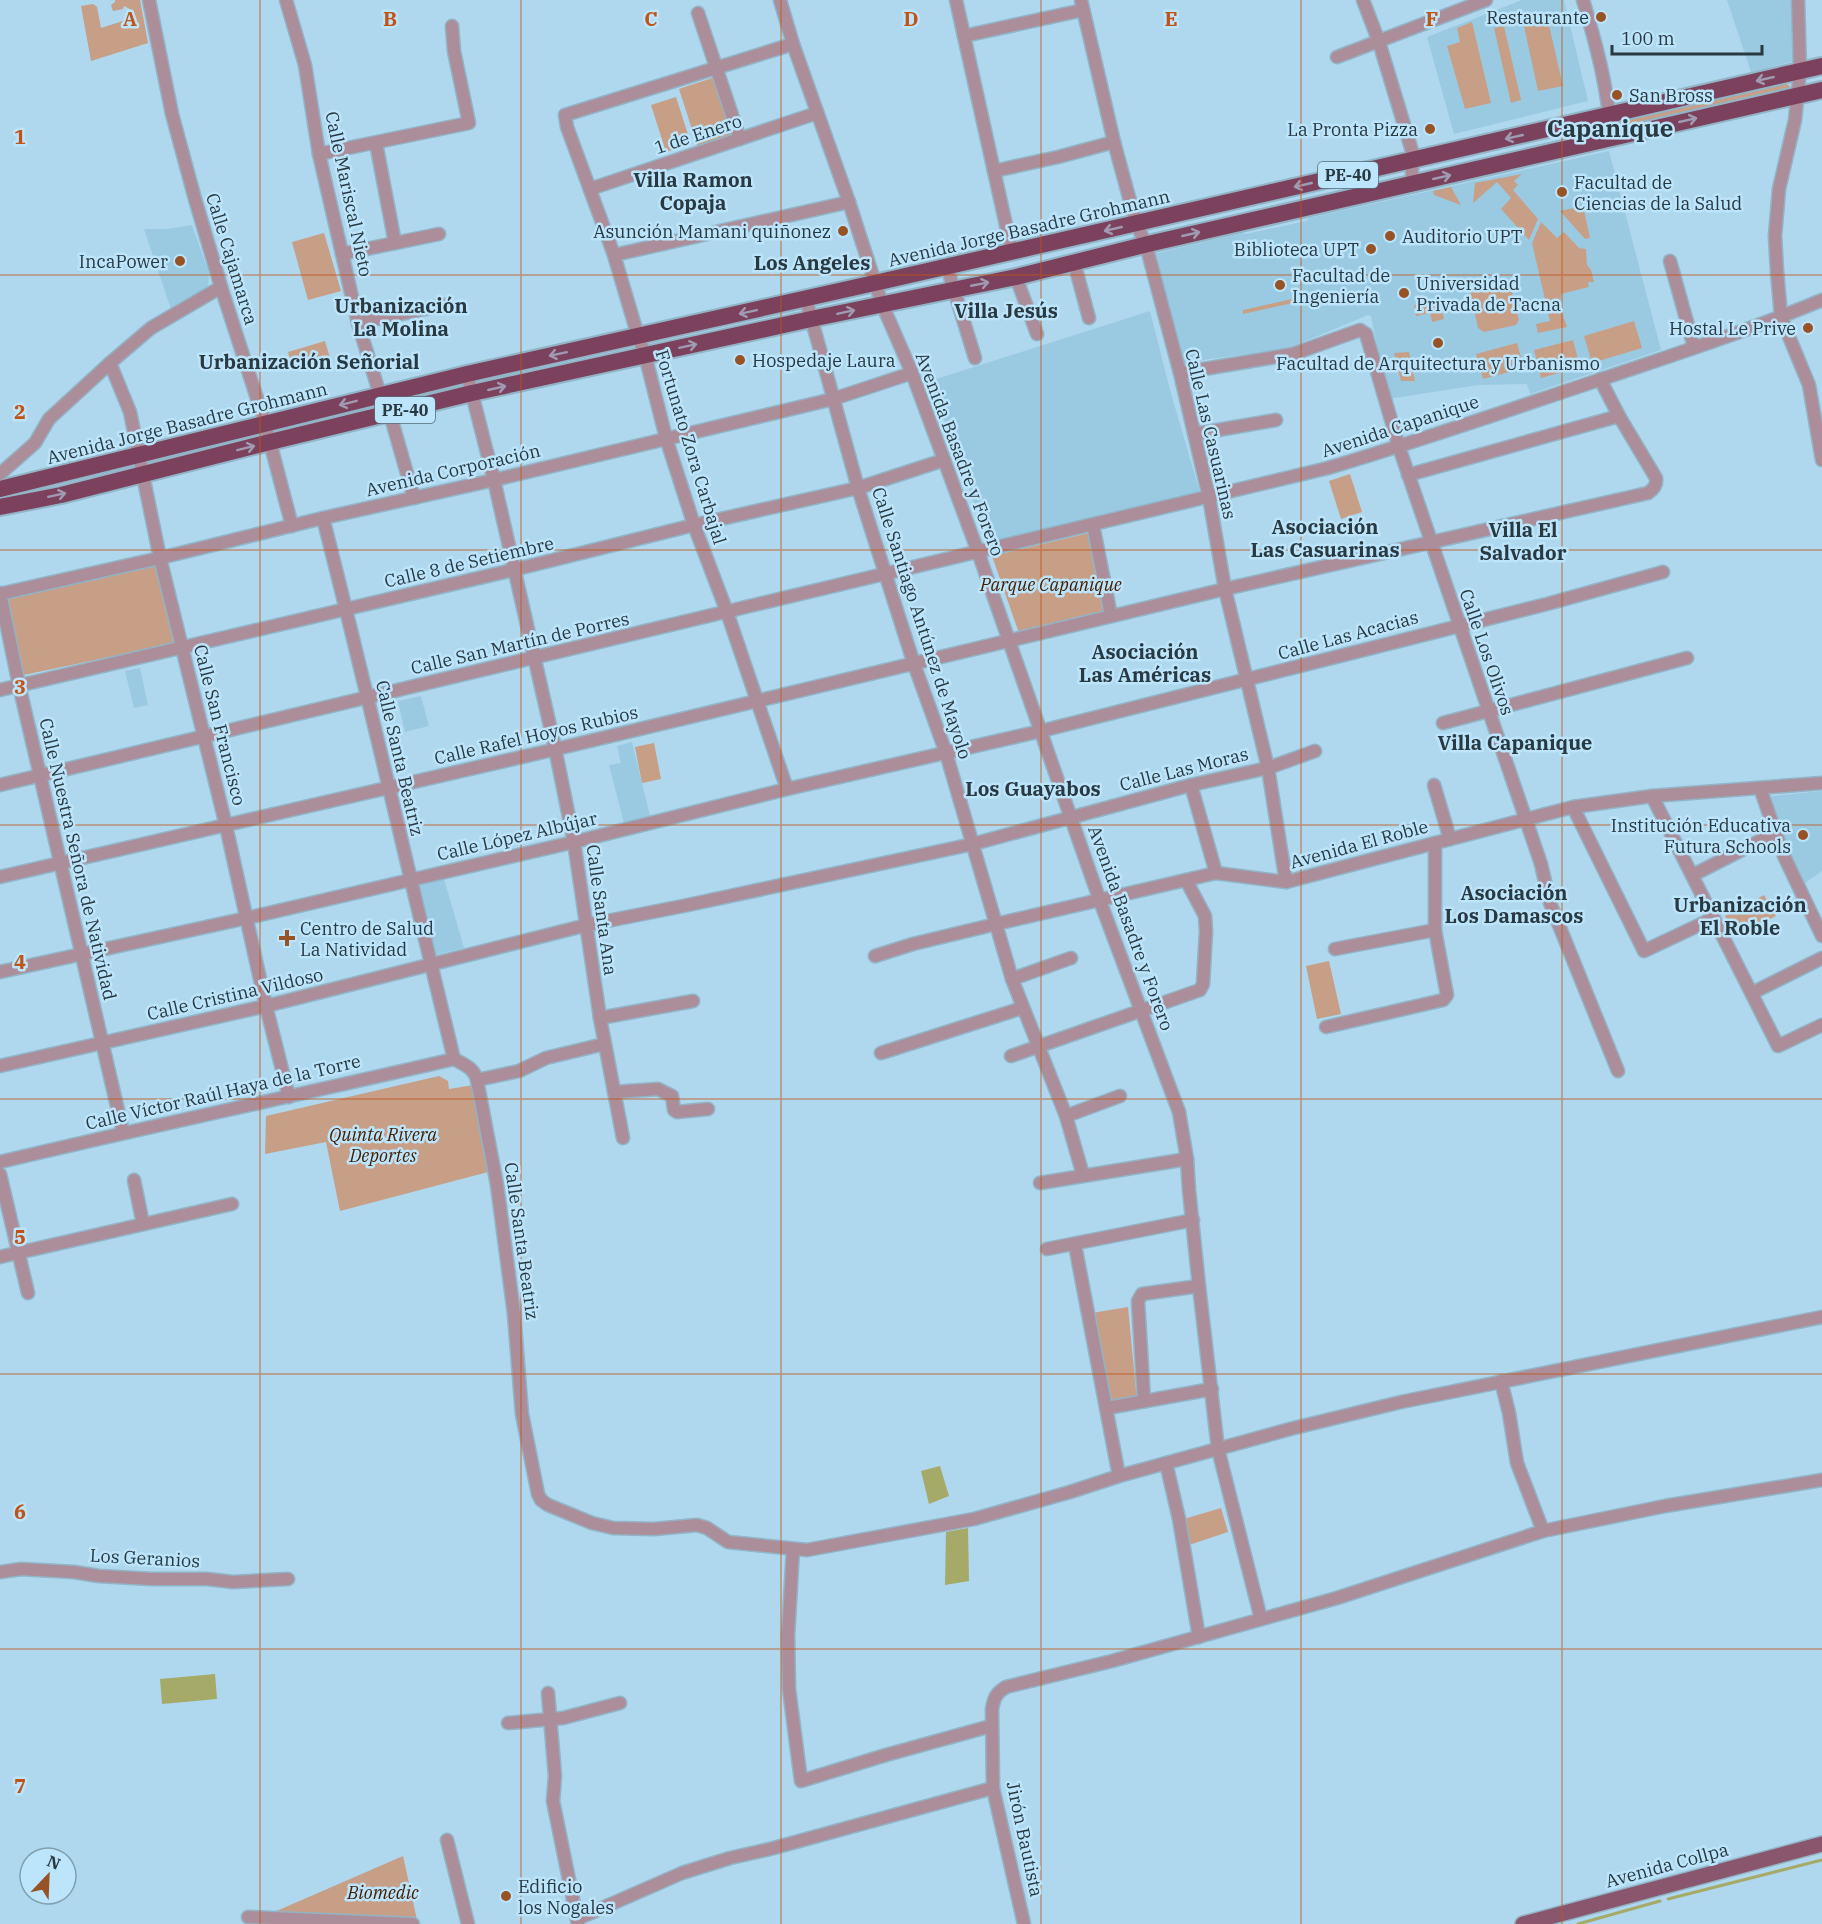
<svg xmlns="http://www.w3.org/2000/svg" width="1822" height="1924" font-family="'IBM Plex Serif',serif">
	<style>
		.built { fill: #9acae2 }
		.green { fill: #c79f87 }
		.water { fill: #a6aa68 }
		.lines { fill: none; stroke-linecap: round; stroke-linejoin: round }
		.stream { stroke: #a6aa68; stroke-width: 3 }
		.minor-casing { stroke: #92b4c7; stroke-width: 15 }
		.major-casing { stroke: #92b4c7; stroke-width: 18 }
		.highway-casing { stroke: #92b4c7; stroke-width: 20 }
		.minor { stroke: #ac8e9a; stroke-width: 12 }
		.major { stroke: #8a566d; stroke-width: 15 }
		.highway { stroke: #7c415c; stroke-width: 16 }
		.oneway { stroke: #9f9bb3 }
		.grid { fill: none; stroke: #c25317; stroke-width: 1.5; stroke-opacity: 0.55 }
		.poi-dot { fill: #975325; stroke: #bce4fa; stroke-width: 2 }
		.labels { text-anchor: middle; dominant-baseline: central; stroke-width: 5; stroke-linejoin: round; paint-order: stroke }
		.shield { fill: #bce4fa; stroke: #556c79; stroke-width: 1.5 }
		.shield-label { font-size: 16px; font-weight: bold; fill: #293942 }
		.poi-label { font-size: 18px; fill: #293942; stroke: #bce4fa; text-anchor: start }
		.street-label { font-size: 18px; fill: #293942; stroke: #bce4fa }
		.park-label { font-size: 18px; font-style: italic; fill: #472003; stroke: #bce4fa }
		.neighbourhood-label { font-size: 20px; font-weight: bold; fill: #293942; stroke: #bce4fa }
		.district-label { font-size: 24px; font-weight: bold; fill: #293942; stroke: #bce4fa }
		.grid-label { font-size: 20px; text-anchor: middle; font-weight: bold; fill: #c25317; stroke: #bce4fa; stroke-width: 5; stroke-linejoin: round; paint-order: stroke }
	</style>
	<rect width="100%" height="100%" fill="#afd7ed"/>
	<g class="built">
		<polygon points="1522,0 1564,0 1588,101 1454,134 1427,37"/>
		<polygon points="1727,0 1791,0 1799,60 1751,72"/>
		<polygon points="1609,151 1661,350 1530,394 1527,384 1478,385 1388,399 1371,316 1368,315 1289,348 1182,363 1154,254 1241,233 1246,234 1306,221 1309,218"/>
		<polygon points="192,225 209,273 208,288 172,312 144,229 167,229"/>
		<polygon points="1150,311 1170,390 1200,493 988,542 930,381"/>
		<polygon points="140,668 148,705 134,708 125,671"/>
		<polygon points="421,696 429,726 405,732 398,701"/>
		<polygon points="632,742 650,816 624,823 609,765 621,763 617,746"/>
		<polygon points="1822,791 1822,871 1802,885 1771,799 1772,796"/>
		<polygon points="444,879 464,948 435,955 432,953 417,887 419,884"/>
	</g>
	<g class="green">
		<polygon points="115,0 140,0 148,43 91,61 81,6 93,4 97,7 101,28 132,18 130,9 124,6 123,9 113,11 111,5 115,2"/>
		<polygon points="1546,12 1563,86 1538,91 1522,17"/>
		<polygon points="1472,22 1491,103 1465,109 1447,46 1460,42 1457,28"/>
		<polygon points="1504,26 1521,100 1511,103 1494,28"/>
		<polygon points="715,77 733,136 698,148 679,89"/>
		<polygon points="1785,83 1790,86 1787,92 1618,129 1615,127 1617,121"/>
		<polygon points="676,97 691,144 666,152 651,105"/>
		<polygon points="1522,174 1514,181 1518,185 1513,190 1538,219 1529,240 1501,209 1511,198 1497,182 1473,203 1475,183"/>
		<polygon points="1451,187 1461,205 1434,195 1433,191"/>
		<polygon points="1583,206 1590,238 1585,239 1560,211"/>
		<polygon points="1541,222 1557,238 1564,232 1579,248 1586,249 1587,265 1591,270 1594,282 1588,282 1589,287 1561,294 1560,308 1567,327 1538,333 1536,324 1550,321 1532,243"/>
		<polygon points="324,233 341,291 308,300 292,242"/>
		<polygon points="1509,280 1519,320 1516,325 1484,332 1478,328 1470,290"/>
		<polygon points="1328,291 1329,295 1243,314 1243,310"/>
		<polygon points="1439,300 1444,319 1432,322 1430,313 1416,316 1414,305"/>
		<polygon points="1634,321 1642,348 1592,363 1584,336"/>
		<polygon points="1573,340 1580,367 1541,378 1534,350"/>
		<polygon points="325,341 330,358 293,369 288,352"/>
		<polygon points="1517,343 1524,368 1483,379 1476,354"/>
		<polygon points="1409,352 1415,381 1401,381 1394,353"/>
		<polygon points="1350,474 1362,512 1341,519 1329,481"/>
		<polygon points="1089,533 1105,613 1019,633 992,556"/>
		<polygon points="159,564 177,643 19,676 3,599"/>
		<polygon points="654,743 661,779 642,783 635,747"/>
		<polygon points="1764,895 1776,916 1736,937 1725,916"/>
		<polygon points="1329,961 1341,1014 1317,1019 1306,966"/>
		<polygon points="439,1076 448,1081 449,1089 474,1085 492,1171 340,1211 326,1142 265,1154 266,1116"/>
		<polygon points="1128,1307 1137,1401 1108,1405 1092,1313"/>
		<polygon points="1221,1508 1228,1532 1189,1545 1184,1519"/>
		<polygon points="403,1856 417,1920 265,1916"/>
	</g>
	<g class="water">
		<polygon points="940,1466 949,1496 929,1504 921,1471"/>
		<polygon points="968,1528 969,1581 945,1585 946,1532"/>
		<polygon points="215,1674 217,1699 162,1704 160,1679"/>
	</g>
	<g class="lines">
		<g class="stream">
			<polyline points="1668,1899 1822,1860"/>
			<polyline points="1578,1924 1660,1901"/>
		</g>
		<g class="minor-casing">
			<g id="minor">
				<polyline points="149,0 172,114 195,199 221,287 265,423 292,526"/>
				<polyline points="286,0 305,65 319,154 358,323 380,395 390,414 414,498"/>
				<polyline points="780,0 793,44 849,202 882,304 912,373 978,552 1100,901 1179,1112 1187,1159 1189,1190 1199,1286 1218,1449 1261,1619"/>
				<polyline points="956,0 1012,252"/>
				<polyline points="1081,0 1114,142 1136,223 1146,245 1180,373 1209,497 1225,589 1268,768 1286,882"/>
				<polyline points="1363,0 1379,42 1412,151 1412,184"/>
				<path d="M 1583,0 C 1596,44 1609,91 1611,138"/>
				<polyline points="1798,0 1800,71 1795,120 1779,189 1775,236 1777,271 1781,317 1809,385 1822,460"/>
				<polyline points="698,13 740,139"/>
				<polyline points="964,36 1083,10"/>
				<polyline points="1337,57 1486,0"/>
				<polyline points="376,143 395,243"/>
				<polyline points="319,154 469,123 454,51 452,26"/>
				<polyline points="994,171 1058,157 1114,142"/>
				<polyline points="590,189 817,113"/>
				<polyline points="342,254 439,234"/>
				<polyline points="614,255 849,202"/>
				<polyline points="1670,261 1694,347"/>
				<polyline points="1074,262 1089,318"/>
				<polyline points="947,267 975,358"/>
				<polyline points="1016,277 1037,334"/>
				<polyline points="806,299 858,488 914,664 946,753 1012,979 1066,1116 1083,1175"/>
				<polyline points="358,323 444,305"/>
				<polyline points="110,363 130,412 160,558 226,826 266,1006 289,1097"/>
				<polyline points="1180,373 1293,354 1360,330 1366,334 1399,447 1541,864 1550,903 1618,1071"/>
				<polyline points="467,374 494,480 555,748 574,842 600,1018 623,1138"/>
				<polyline points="1195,434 1276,420"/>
				<polyline points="0,474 35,443 49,419 110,363 151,328 221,287"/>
				<polyline points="1408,475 1619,416"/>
				<path d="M 323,518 C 369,698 410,879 454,1059 C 465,1065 474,1068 477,1080 L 497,1185 L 514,1314 L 522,1414 L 538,1494 L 541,1500 L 548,1505 L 592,1523 L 613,1528 L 654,1529 L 697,1525 L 707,1528 L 728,1542 L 807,1550 L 974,1519 L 1070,1492 L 1119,1476 L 1290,1429 L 1401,1402 L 1822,1317"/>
				<polyline points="1093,525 1111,616"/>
				<polyline points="0,593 19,685 123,1132"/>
				<polyline points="0,594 160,558 323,518 494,480 833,399 912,373"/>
				<polyline points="0,690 513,570 694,525 858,488 944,460"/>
				<polyline points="1443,723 1687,658"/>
				<path d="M 0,785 L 1328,468 C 1423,440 1517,407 1611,376 C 1682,352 1753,329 1822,300"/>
				<polyline points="1191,785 1216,873"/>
				<polyline points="1434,785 1450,839"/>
				<polyline points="1760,788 1784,856 1822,936"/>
				<polyline points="787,789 727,612 694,525 666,438 645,355 638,336 614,255 567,127 565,115 793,44"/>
				<polyline points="1652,796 1778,1046 1822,1025"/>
				<polyline points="1573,807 1644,951 1714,918"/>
				<polyline points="1693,875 1777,832"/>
				<path d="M 0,877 L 548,751 L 1225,589 L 1648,493 C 1654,489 1657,485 1656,478 L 1619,416 L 1600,379"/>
				<polyline points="1335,949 1435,930"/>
				<polyline points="875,956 913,944 996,924 1216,873 1286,882 1573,807 1652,796 1822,783"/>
				<polyline points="0,972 247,918 574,842 787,789 1041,731 1547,604 1663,572"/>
				<polyline points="1012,979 1071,958"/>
				<polyline points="1752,993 1822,958"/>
				<polyline points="600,1018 693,1001"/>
				<polyline points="1326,1027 1443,1000 1447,995 1435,930 1435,843"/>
				<polyline points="881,1053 1022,1008"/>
				<polyline points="1011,1056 1200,990 1203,984 1206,931 1205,916 1186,880"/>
				<polyline points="0,1066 266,1006 587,925 688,905 973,844 1191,785 1268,768 1315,751"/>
				<polyline points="477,1080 519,1071 546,1058 604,1044"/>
				<polyline points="614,1092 658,1089 672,1096 674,1110 677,1112 708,1109"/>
				<polyline points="1066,1116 1120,1096"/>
				<path d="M 0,1162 C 151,1126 303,1094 454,1059"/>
				<polyline points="0,1174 28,1293"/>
				<polyline points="134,1180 143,1224"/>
				<polyline points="1040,1183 1187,1159"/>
				<polyline points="1075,1245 1119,1476"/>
				<polyline points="1047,1249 1193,1220"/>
				<polyline points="0,1257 232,1204"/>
				<polyline points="1501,1381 1509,1413 1517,1463 1543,1531"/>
				<polyline points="1144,1401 1138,1301 1142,1294 1199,1286"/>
				<polyline points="1107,1408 1212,1389"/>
				<polyline points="1166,1463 1179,1519 1199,1637"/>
				<polyline points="793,1549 788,1636 789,1689 801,1781 886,1755 991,1726"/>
				<polyline points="0,1572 21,1569 74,1572 99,1576 152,1579 207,1579 233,1582 288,1579"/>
				<polyline points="548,1693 555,1776 553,1801 578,1924"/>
				<polyline points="508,1723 563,1718 620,1703"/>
				<polyline points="447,1840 468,1924"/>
				<polyline points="248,1917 413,1924"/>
				<polyline points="577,1919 682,1873 730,1858 770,1849 993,1788"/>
				<path d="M 1024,1924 L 993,1788 L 992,1709 C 994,1698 996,1693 1006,1687 L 1112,1661 L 1337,1598 L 1543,1531 L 1665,1506 L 1822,1480"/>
			</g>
		</g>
		<g class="major-casing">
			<polyline id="major" points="1523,1924 1822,1844"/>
		</g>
		<g class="highway-casing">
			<g id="highway">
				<polyline points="0,489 467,374 888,280 1822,66"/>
				<polyline points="0,507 61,495 270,442 472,393 811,319 1016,277 1148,244 1822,90"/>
			</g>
		</g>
		<use href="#minor" class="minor"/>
		<use href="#major" class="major"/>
		<use href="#highway" class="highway"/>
	</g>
	<defs><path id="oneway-shaft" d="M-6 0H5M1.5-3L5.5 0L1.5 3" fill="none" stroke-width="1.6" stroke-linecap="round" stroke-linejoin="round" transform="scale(1.5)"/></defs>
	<g class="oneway">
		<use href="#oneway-shaft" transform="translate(1765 79) rotate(167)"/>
		<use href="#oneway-shaft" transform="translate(1688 120) rotate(-13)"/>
		<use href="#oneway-shaft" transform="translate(1514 137) rotate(167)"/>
		<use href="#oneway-shaft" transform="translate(1442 177) rotate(-13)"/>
		<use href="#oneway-shaft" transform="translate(1303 185) rotate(167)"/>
		<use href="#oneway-shaft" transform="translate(1113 229) rotate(167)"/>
		<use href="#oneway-shaft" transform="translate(1191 234) rotate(-13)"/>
		<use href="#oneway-shaft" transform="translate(980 284) rotate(-11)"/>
		<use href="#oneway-shaft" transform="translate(748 312) rotate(168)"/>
		<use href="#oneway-shaft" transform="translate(846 312) rotate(-12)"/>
		<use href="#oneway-shaft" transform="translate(688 346) rotate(-12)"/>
		<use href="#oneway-shaft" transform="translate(558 354) rotate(168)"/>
		<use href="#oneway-shaft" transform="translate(497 388) rotate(-13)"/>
		<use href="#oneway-shaft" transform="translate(348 403) rotate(166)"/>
		<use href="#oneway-shaft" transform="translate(246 448) rotate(-14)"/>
		<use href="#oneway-shaft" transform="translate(57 495) rotate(-12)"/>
	</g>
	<path class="grid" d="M 260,0 L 260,1924M 521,0 L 521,1924M 781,0 L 781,1924M 1041,0 L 1041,1924M 1301,0 L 1301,1924M 1562,0 L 1562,1924M 0,275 L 1822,275M 0,550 L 1822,550M 0,825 L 1822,825M 0,1099 L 1822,1099M 0,1374 L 1822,1374M 0,1649 L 1822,1649"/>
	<g class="poi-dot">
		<circle cx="1601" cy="17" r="6"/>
		<circle cx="1617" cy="95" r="6"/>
		<circle cx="1430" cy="129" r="6"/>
		<circle cx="1562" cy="192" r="6"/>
		<circle cx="843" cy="231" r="6"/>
		<circle cx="1390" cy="236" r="6"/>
		<circle cx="1371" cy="249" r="6"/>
		<circle cx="180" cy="261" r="6"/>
		<circle cx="1280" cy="285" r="6"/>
		<circle cx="1404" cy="293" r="6"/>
		<circle cx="1808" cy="328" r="6"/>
		<circle cx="1438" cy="343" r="6"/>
		<circle cx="740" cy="360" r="6"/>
		<circle cx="1803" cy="835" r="6"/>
		<path d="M284 929h6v6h6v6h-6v6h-6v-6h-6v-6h6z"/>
		<circle cx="506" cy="1896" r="6"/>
	</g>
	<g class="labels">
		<g class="shield">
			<rect x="1318" y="162" width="60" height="26" rx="4.5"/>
			<rect x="375" y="397" width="60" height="26" rx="4.5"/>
		</g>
		<g class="shield-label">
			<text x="1348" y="175">PE-40</text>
			<text x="405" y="410">PE-40</text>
		</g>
		<g class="poi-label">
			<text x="1589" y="17" text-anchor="end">Restaurante</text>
			<text x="1629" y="95">San Bross</text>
			<text x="1418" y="129" text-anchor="end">La Pronta Pizza</text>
			<text x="1574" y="182">Facultad de<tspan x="1574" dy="21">Ciencias de la Salud</tspan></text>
			<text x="831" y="231" text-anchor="end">Asunción Mamani quiñonez</text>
			<text x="1402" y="236">Auditorio UPT</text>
			<text x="1359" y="249" text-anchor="end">Biblioteca UPT</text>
			<text x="168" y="261" text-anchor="end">IncaPower</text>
			<text x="1292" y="275">Facultad de<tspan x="1292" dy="21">Ingeniería</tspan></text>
			<text x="1416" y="283">Universidad<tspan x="1416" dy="21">Privada de Tacna</tspan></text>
			<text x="1796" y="328" text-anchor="end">Hostal Le Prive</text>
			<text x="752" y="360">Hospedaje Laura</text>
			<text x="1438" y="363" text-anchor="middle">Facultad de Arquitectura y Urbanismo</text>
			<text x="1791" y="825" text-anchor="end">Institución Educativa<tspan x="1791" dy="21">Futura Schools</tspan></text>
			<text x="300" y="928">Centro de Salud<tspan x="300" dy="21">La Natividad</tspan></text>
			<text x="518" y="1886">Edificio<tspan x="518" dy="21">los Nogales</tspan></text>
		</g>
		<g class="street-label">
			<text transform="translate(698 134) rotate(-18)">1 de Enero</text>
			<text transform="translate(349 194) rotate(78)">Calle Mariscal Nieto</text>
			<text transform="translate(1029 228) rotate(-13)">Avenida Jorge Basadre Grohmann</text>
			<text transform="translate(232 259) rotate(73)">Calle Cajamarca</text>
			<text transform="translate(187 423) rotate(-14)">Avenida Jorge Basadre Grohmann</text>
			<text transform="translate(1400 426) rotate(-18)">Avenida Capanique</text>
			<text transform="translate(1211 434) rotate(77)">Calle Las Casuarinas</text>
			<text transform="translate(691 447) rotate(73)">Fortunato Zora Carbajal</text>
			<text transform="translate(960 454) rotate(69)">Avenida Basadre y Forero</text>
			<text transform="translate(453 470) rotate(-13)">Avenida Corporación</text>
			<text transform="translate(469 562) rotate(-13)">Calle 8 de Setiembre</text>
			<text transform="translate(922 623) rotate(72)">Calle Santiago Antúnez de Mayolo</text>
			<text transform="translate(1348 635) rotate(-15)">Calle Las Acacias</text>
			<text transform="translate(520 643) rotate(-13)">Calle San Martín de Porres</text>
			<text transform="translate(1487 652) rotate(71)">Calle Los Olivos</text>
			<text transform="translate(220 725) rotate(76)">Calle San Francisco</text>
			<text transform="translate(536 735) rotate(-13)">Calle Rafel Hoyos Rubios</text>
			<text transform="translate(400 758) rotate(77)">Calle Santa Beatriz</text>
			<text transform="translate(1184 769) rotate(-14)">Calle Las Moras</text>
			<text transform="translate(517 836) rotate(-13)">Calle López Albújar</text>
			<text transform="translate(1359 844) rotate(-15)">Avenida El Roble</text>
			<text transform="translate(78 859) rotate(77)">Calle Nuestra Señora de Natividad</text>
			<text transform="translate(602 910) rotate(82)">Calle Santa Ana</text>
			<text transform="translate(1131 928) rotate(70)">Avenida Basadre y Forero</text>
			<text transform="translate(235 994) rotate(-13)">Calle Cristina Vildoso</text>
			<text transform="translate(223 1092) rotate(-13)">Calle Víctor Raúl Haya de la Torre</text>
			<text transform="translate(522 1241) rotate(82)">Calle Santa Beatriz</text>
			<text transform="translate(145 1558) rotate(3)">Los Geranios</text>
			<text transform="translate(1025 1839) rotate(78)">Jirón Bautista</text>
			<text transform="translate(1667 1865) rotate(-15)">Avenida Collpa</text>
		</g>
		<g class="park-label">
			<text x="1051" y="584">Parque Capanique</text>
			<text x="383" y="1134">Quinta Rivera<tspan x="383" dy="21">Deportes</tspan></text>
			<text x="383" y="1892">Biomedic</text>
		</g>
		<g class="neighbourhood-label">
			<text x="693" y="179">Villa Ramon<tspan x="693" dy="23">Copaja</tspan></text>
			<text x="812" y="262">Los Angeles</text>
			<text x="401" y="305">Urbanización<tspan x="401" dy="23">La Molina</tspan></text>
			<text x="1006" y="310">Villa Jesús</text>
			<text x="309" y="361">Urbanización Señorial</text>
			<text x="1325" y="526">Asociación<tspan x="1325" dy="23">Las Casuarinas</tspan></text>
			<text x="1523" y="529">Villa El<tspan x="1523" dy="23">Salvador</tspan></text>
			<text x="1145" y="651">Asociación<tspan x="1145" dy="23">Las Américas</tspan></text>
			<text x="1515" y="742">Villa Capanique</text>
			<text x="1033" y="788">Los Guayabos</text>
			<text x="1514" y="892">Asociación<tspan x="1514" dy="23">Los Damascos</tspan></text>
			<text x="1740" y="904">Urbanización<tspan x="1740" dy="23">El Roble</tspan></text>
		</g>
		<g class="district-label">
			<text x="1610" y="128">Capanique</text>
		</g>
	</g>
	<g class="grid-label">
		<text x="130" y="26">A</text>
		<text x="390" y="26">B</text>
		<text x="651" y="26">C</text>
		<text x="911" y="26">D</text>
		<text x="1171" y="26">E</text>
		<text x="1432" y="26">F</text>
		<text x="20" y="144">1</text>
		<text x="20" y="419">2</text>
		<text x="20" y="694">3</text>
		<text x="20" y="969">4</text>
		<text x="20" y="1244">5</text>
		<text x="20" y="1519">6</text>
		<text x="20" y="1793">7</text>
	</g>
	<g transform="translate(48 1876) rotate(23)"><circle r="28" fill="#bce4fa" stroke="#81a0b0" stroke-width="1.5"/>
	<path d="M0-4.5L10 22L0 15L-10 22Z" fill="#975325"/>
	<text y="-9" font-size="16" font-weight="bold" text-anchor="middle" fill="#293942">N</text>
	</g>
	<path d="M1612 45v9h150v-9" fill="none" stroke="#293942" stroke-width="3"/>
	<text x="1621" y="45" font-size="18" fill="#293942" stroke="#bce4fa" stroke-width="4.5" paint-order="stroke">100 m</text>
</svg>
